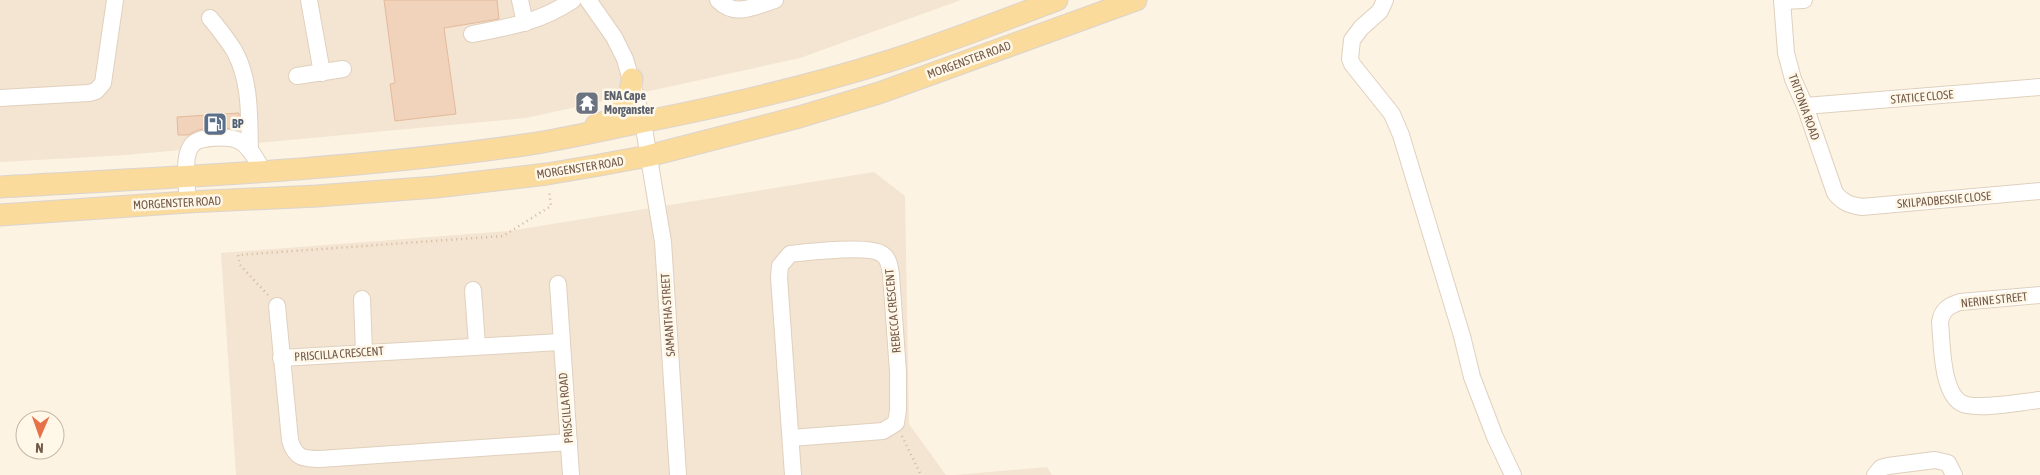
<svg xmlns="http://www.w3.org/2000/svg" width="2040" height="475" font-family="'Asap Condensed',sans-serif">
	<style>
		.residential { fill: #f3e5d1 }
		.building { fill: #f1d2ba; stroke: #e3ba9b }
		.lines { fill: none; stroke-linecap: round; stroke-linejoin: round }
		.minor-casing { stroke: #e0d0be; stroke-width: 18 }
		.major-casing { stroke: #dbd4d0; stroke-width: 23 }
		.path { stroke: #d5b69e; stroke-width: 2.5; stroke-dasharray: 1 4; stroke-linecap: butt }
		.minor { stroke: #fff; stroke-width: 16 }
		.major { stroke: #fadb9b; stroke-width: 21 }
		.labels { text-anchor: middle; dominant-baseline: central; stroke-width: 5; stroke-linejoin: round; paint-order: stroke }
		.street-label { font-size: 12px; fill: #735a49; stroke: #fff7e8 }
		.worship-label { font-size: 12px; font-weight: bold; fill: #5b616d; stroke: #fff7e8; text-anchor: start }
		.service-label { font-size: 12px; font-weight: bold; fill: #4e5e75; stroke: #fff7e8; text-anchor: start }
	</style>
	<rect width="100%" height="100%" fill="#fcf3e2"/>
	<g class="residential">
		<polygon points="0,0 961,0 800,58 526,118 126,155 0,162"/>
		<polygon points="874,172 905,196 909,424 946,475 236,475 221,253 509,231"/>
		<polygon points="1047,467 1052,475 954,475"/>
	</g>
	<g class="building">
		<polygon points="384,0 497,0 499,19 444,28 456,114 395,121 390,84 395,83"/>
		<polygon points="239,113 240,130 222,128 209,128 198,130 188,135 178,135 177,117"/>
	</g>
	<g class="lines">
		<g class="minor-casing">
			<g id="minor">
				<polyline points="309,0 322,73"/>
				<polyline points="520,0 525,23"/>
				<polyline points="588,0 614,37 625,59 643,122 663,242 678,475"/>
				<path d="M 718,0 C 735,18 755,6 775,0"/>
				<polyline points="1385,0 1380,11 1361,28 1352,40 1350,59 1352,64 1392,114 1401,135 1462,336 1472,377 1495,437 1513,475"/>
				<path d="M 1782,0 L 1786,53 L 1793,79 L 1805,106 L 1835,193 C 1843,203 1850,205 1862,207 L 2040,191"/>
				<polyline points="1782,1 1804,0"/>
				<path d="M 210,18 C 219,29 228,40 235,52 C 251,82 249,118 250,150"/>
				<path d="M 472,34 C 510,27 540,22 573,0"/>
				<polyline points="297,76 343,69"/>
				<polyline points="0,98 89,93 96,91 103,83 115,0"/>
				<polyline points="1805,106 2040,87"/>
				<path d="M 188,202 C 187,189 183,159 190,148 C 194,140 202,139 210,138 C 245,135 247,145 264,172"/>
				<polyline points="558,284 571,475"/>
				<polyline points="473,290 477,345"/>
				<path d="M 2040,295 L 1960,302 C 1948,306 1942,310 1940,322 C 1942,342 1941,401 1967,405 C 1986,409 2020,402 2040,400"/>
				<polyline points="362,299 364,352"/>
				<path d="M 277,306 L 290,440 C 295,458 303,459 320,459 L 569,442"/>
				<polyline points="281,358 560,342"/>
				<path d="M 791,438 L 883,431 L 896,423 L 898,410 L 898,372 L 891,275 C 890,268 889,258 882,254 C 869,245 808,252 790,254 L 780,266 L 779,277 L 793,475"/>
				<polyline points="1875,475 1881,468 1888,466 1935,460 1948,463 1954,475"/>
			</g>
		</g>
		<g class="major-casing">
			<g id="major">
				<path d="M 596,125 C 622,118 629,105 632,79"/>
				<path d="M 0,187 C 175,177 351,170 524,145 C 565,139 606,129 647,121 C 728,105 810,86 889,61 C 945,43 1001,21 1057,0"/>
				<polyline points="0,215 188,202 317,196 436,187 547,174 594,166 648,156 799,117 879,93 1136,0"/>
			</g>
		</g>
		<g class="path">
			<polyline points="268,295 240,265 238,255 503,236 551,206 549,190"/>
			<polyline points="902,436 921,475"/>
		</g>
		<use href="#minor" class="minor"/>
		<use href="#major" class="major"/>
	</g>
	<defs>
		<g id="temple-square" transform="scale(1.25)"><rect x="-9" y="-9" width="18" height="18" rx="4" fill="#6b7280" stroke="#fff7e8"/><path d="M0-6L5-2H3V0L6.5 2.5H4V6H1.5V3h-3V6H-4V2.5H-6.5L-3 0V-2H-5Z" fill="#fff"/></g>
		<g id="fuel-square" transform="scale(1.25)"><rect x="-9" y="-9" width="18" height="18" rx="4" fill="#5c6f8a" stroke="#fff7e8"/><path d="M-5.5-6h7V0h2V4h1.3V-2.5L3-4.5l.8-.8L6-3V5H2.5V1h-1V6h-7ZM-4.2-4.7v3.2H.2V-4.7Z" fill="#fff"/></g>
	</defs>
	<g fill-rule="evenodd">
		<use href="#temple-square" x="587" y="103"/>
		<use href="#fuel-square" x="215" y="124"/>
	</g>
	<g class="labels">
		<g class="street-label">
			<text transform="translate(969 60) rotate(-20)">MORGENSTER ROAD</text>
			<text transform="translate(1922 97) rotate(-5)">STATICE CLOSE</text>
			<text transform="translate(1804 107) rotate(70)">TRITONIA ROAD</text>
			<text transform="translate(580 168) rotate(-9)">MORGENSTER ROAD</text>
			<text transform="translate(1944 200) rotate(-5)">SKILPADBESSIE CLOSE</text>
			<text transform="translate(177 203) rotate(-3)">MORGENSTER ROAD</text>
			<text transform="translate(1994 300) rotate(-6)">NERINE STREET</text>
			<text transform="translate(893 311) rotate(-95)">REBECCA CRESCENT</text>
			<text transform="translate(668 315) rotate(-94)">SAMANTHA STREET</text>
			<text transform="translate(339 354) rotate(-4)">PRISCILLA CRESCENT</text>
			<text transform="translate(566 408) rotate(-95)">PRISCILLA ROAD</text>
		</g>
		<g class="worship-label">
			<text x="604" y="96">ENA Cape<tspan x="604" dy="14">Morganster</tspan></text>
		</g>
		<g class="service-label">
			<text x="232" y="124">BP</text>
		</g>
	</g>
	<g transform="translate(40 435) rotate(182)"><circle r="24" fill="#fff7e8" stroke="#c7b8a8"/>
	<path d="M0-4L9 19L0 12L-9 19Z" fill="#e57248"/>
	<text y="-8" font-size="14" font-weight="bold" text-anchor="middle" fill="#735a49">N</text>
	</g>
</svg>
